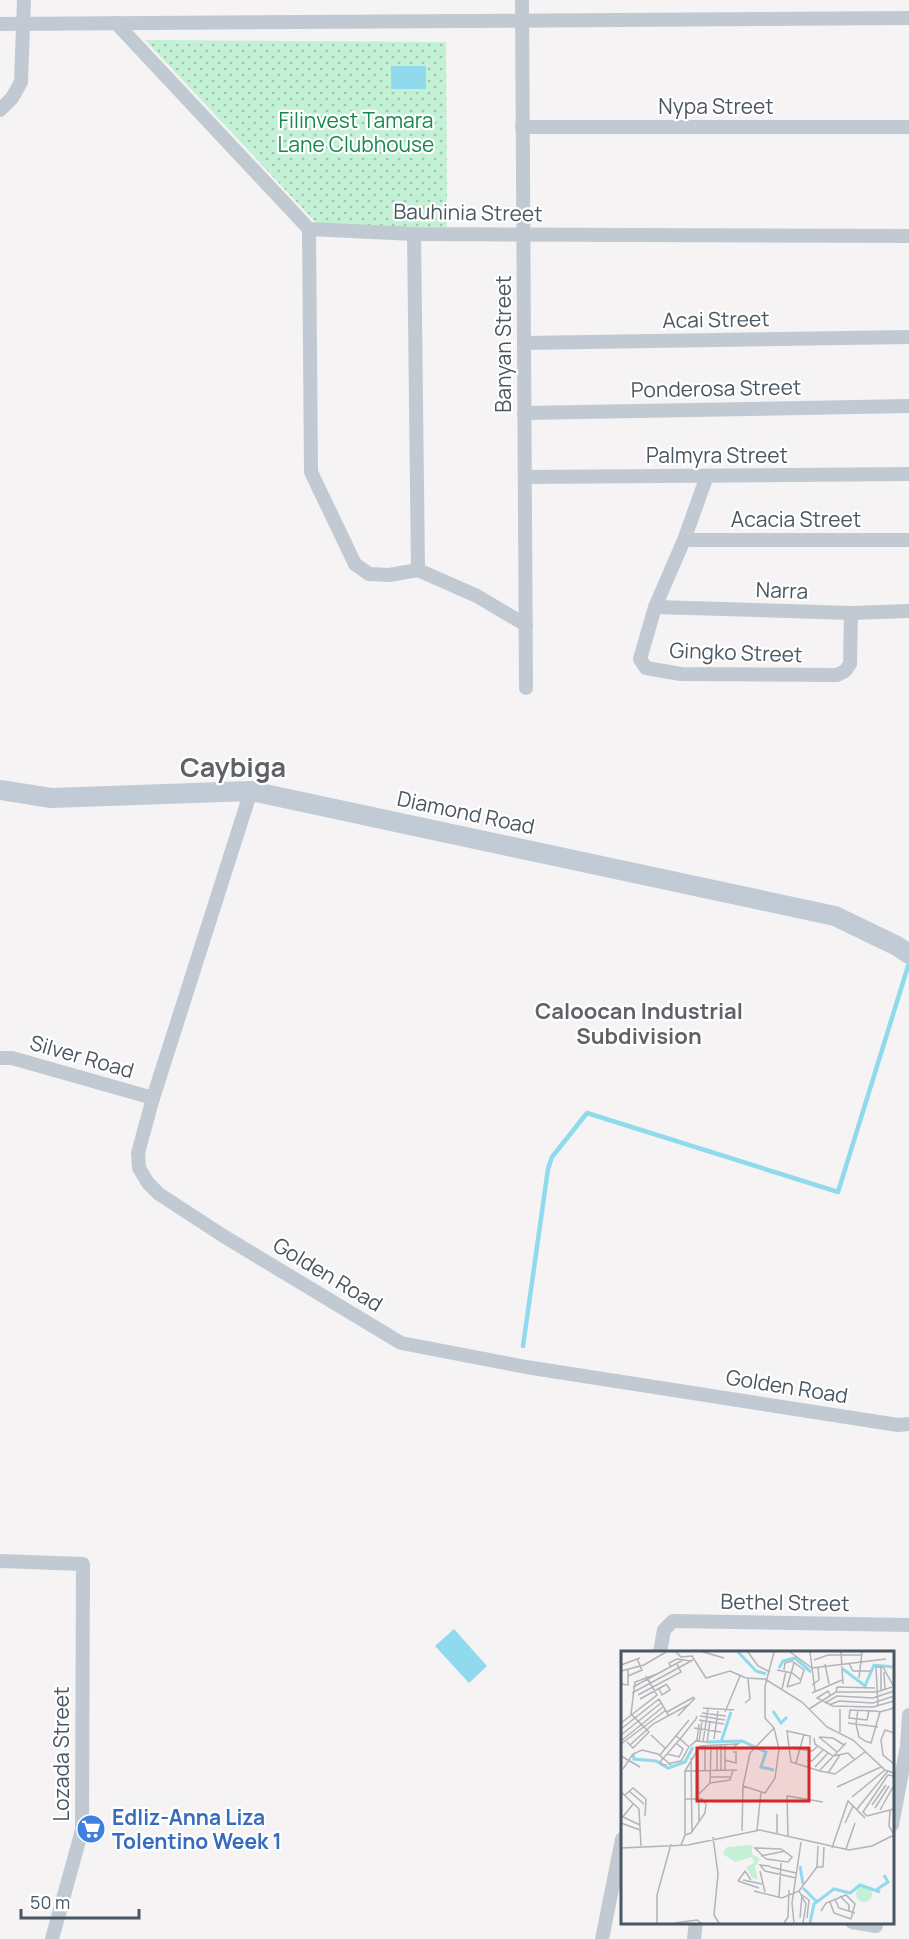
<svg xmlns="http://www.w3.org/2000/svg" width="909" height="1939" font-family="Manrope,sans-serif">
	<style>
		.park { fill: url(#park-dots) }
		.water { fill: #90daee }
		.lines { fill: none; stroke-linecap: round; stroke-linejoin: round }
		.stream { stroke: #90daee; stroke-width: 4.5 }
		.minor { stroke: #c1cad2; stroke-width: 14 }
		.secondary { stroke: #c1cbd6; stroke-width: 20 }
		.labels { text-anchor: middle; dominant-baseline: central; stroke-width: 4.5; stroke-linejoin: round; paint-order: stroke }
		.street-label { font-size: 21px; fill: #4a5661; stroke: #fff }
		.park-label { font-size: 21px; fill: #17864f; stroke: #fff }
		.shop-label { font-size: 21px; font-weight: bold; fill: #366cbe; stroke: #fff; text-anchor: start }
		.neighbourhood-label { font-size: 22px; font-weight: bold; fill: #5f6368; stroke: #fff }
		.district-label { font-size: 27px; font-weight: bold; fill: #5f6368; stroke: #fff }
		.inset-river { fill: none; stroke: #90daee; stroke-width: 3 }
		.inset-road { fill: none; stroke: #b1b4b9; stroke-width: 1.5 }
		.view { fill: #d62828; fill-opacity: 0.15; stroke: #d62828; stroke-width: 3 }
		.inset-edge { fill: none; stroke: #4a5661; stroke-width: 3 }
	</style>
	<defs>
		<pattern id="park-dots" width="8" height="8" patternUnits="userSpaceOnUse" patternTransform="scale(1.5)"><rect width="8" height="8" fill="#c3f1d5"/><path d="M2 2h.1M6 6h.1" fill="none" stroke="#a0c6b0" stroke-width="1.8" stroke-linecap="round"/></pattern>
	</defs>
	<rect width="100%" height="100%" fill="#f5f3f3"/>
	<polygon class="park" points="145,40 446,42 447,227 320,227"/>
	<g class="water">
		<rect x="391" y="66" width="35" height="23"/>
		<polygon points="454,1629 487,1666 469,1683 435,1646"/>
	</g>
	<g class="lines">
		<polyline class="stream" points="523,1346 548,1169 552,1157 587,1113 838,1192 909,963"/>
		<g class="minor">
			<polyline points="522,0 526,688"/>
			<polyline points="116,23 309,229 414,234 909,236"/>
			<polyline points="0,24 909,18"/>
			<polyline points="0,110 12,98 21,82 24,0"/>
			<polyline points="522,127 909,127"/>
			<polyline points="309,229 311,472 355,564 369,574 389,575 418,570 477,596 526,625"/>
			<polyline points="414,234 418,570"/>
			<polyline points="524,343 909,337"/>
			<polyline points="524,413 909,406"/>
			<polyline points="707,476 684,540 655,607 640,659 646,668 681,674 837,675 845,671 850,664 851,613"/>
			<polyline points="525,477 909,474"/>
			<polyline points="684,540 909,540"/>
			<polyline points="655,607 851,613 909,611"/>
			<polyline points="251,791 153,1098 138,1153 139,1168 148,1183 159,1194 225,1237 401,1343 526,1367 898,1425 909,1424"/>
			<polyline points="0,1058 12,1058 153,1098"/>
			<polyline points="0,1561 83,1564 82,1830 52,1939"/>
			<polyline points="660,1652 664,1630 673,1621 909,1625"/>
			<polyline points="892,1825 907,1746 909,1715"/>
			<polyline points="852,1922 876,1926"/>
			<polyline points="602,1939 622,1839"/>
			<polyline points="694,1939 696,1922"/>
		</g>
		<polyline class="secondary" points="0,790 51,798 251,791 835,916 897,946 909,954"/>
	</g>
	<defs>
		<g id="supermarket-disc" transform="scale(1.5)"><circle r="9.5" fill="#3f7fe0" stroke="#fff"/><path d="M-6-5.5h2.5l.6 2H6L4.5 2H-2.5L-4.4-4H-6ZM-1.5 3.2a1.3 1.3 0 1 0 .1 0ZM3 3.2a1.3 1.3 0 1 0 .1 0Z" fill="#fff"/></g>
	</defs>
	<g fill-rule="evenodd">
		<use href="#supermarket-disc" x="91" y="1829"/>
	</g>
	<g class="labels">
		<g class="street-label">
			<text x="716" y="106">Nypa Street</text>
			<text transform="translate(468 212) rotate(1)">Bauhinia Street</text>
			<text transform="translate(716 319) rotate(-1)">Acai Street</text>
			<text transform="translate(503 344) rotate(-90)">Banyan Street</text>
			<text transform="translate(716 388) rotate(-1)">Ponderosa Street</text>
			<text x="717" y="455">Palmyra Street</text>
			<text x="796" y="519">Acacia Street</text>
			<text transform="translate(782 590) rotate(2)">Narra</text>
			<text transform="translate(736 652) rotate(2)">Gingko Street</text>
			<text transform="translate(466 812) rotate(12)">Diamond Road</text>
			<text transform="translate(82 1056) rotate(16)">Silver Road</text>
			<text transform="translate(328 1274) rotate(31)">Golden Road</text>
			<text transform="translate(787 1386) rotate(9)">Golden Road</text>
			<text transform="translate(785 1602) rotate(1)">Bethel Street</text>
			<text transform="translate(61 1754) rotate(-90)">Lozada Street</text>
		</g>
		<g class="park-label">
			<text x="356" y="120">Filinvest Tamara<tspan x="356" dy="24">Lane Clubhouse</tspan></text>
		</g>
		<g class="shop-label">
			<text x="112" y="1817">Edliz-Anna Liza<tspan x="112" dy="24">Tolentino Week 1</tspan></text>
		</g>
		<g class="neighbourhood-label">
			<text x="639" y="1011">Caloocan Industrial<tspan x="639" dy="25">Subdivision</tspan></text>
		</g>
		<g class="district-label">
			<text x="233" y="766">Caybiga</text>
		</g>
	</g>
	<g transform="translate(621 1651)">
		<rect width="273" height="273" fill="#f5f3f3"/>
		<path d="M 131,194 L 131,203 L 139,208 L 134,216 L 137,228 L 131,227 L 125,216 L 133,212 L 131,206 L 114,211 L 102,203 L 106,196 ZM235 243a8 8 0 1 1 16 0a8 8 0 1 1-16 0Z" fill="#c3f1d5"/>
		<path class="inset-river" d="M 117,1 L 135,20 L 145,23M 158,17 L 162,10 L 174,7 L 190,21M 222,18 L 244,35 L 253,14 L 272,16M 152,60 L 160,72 L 166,66M 86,91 L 121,90 L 145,101 L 140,116 L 153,119M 100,91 L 110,61M 12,103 L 13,108 L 35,110 L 47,117 L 64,111 L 72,96M 179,215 L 182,233M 182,237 L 196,251M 255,239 L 267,231 L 263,224M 189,272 L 193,253 L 213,238 L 229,242 L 239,234 L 259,241"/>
		<path class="inset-road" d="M 55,1 L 60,6 L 71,5 L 85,27 L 109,20 L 125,27 L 144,28 L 181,51 L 206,76 L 232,89 L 264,119 L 273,122M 82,1 L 103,7M 127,1 L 137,15 L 149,21M 169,1 L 191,17 L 265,8M 189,1 L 194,40M 220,1 L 222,33M 193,9 L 207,4 L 241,4M 228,12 L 232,20 L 250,20M 204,13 L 208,33M 0,14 L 19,7M 50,16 L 48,12 L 56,8 L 70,10M 260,16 L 260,40M 156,19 L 171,22 L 180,29M 163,19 L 164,12 L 171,10 L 183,19 L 179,32 L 166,36M 0,20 L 23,14 L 45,1M 263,21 L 264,39M 7,25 L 21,19 L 16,8M 238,27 L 241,1M 0,33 L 7,34 L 7,18M 191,34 L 198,29 L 197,16M 12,36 L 62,9M 166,36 L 173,12M 38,38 L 41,44 L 49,39 L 46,34M 161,38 L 165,20M 215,41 L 216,36 L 254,37M 11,42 L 72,9M 191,42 L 221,29M 17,44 L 60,21 L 56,13M 209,44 L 207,40 L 196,47 L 212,55 L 252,56 L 273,50M 19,48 L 46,33M 124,52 L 129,48 L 127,28M 204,52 L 216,45 L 252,47 L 273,40M 208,54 L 218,50 L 252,52 L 273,45M 257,55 L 255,16 L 262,16 L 273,36M 82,57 L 113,59M 188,58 L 215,41 L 256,41 L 271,36M 237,59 L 235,73 L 238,86 L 244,90M 248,60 L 246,69 L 228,67 L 229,59 L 254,60 L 259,61 L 273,57M 46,61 L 73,46M 104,61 L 119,25M 81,62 L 105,65M 57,65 L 74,47M 79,65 L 104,69M 78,69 L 103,73M 0,72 L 36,44 L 25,25M 227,72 L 257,76M 73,77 L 100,81M 0,78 L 38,48 L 48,65M 219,81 L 219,58M 273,82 L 264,79 L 260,89 L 262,104 L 273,113M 0,84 L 40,52M 30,84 L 44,97M 55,85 L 59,88 L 68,96 L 60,110 L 41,114 L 39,111 L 59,88 L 75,68 L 76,65M 198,86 L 212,87 L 223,94M 198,86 L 216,101M 193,87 L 194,93 L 212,105 L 227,102 L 233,108M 93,88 L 97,60M 0,90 L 42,56M 74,90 L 86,91 L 89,71M 244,90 L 250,92 L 259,61M 6,91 L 12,97 L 28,81 L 10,63 L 14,31 L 36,23M 78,91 L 81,70M 82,91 L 87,58M 0,93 L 45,59M 104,93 L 104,119M 9,94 L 32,73 L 69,53M 96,94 L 96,119M 100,94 L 100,119M 189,94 L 189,85 L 166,80 L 170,111 L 199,120 L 214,123 L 244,101M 69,95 L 76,89 L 78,73M 84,95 L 84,120M 77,96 L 78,170M 170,97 L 191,100 L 197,95M 46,103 L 58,106 L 62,98 L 55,92M 39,104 L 68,69M 0,105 L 19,116M 70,107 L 71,181M 104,109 L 115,112 L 115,101 L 112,101M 186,109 L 191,110 L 203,98M 175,112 L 183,83M 194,116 L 207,102M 2,118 L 12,103 L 21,99 L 37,103 L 50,114M 199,119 L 225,92M 64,120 L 79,95 L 117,93 L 111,97M 207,122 L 219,104M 273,125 L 267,124 L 242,161 L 246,165 L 273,158M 90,126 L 109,126M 89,132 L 109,129 L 112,119M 122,135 L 144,142 L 154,127 L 158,98 L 153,77M 216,136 L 260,116M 8,140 L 23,153M 0,141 L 18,158 L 20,195M 78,143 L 89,132 L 90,94M 4,144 L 12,137 L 25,148 L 24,165M 231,146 L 264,119M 64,148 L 81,148 L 85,153 L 84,162 L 70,182 L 64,184M 251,154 L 265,134M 254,157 L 268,135M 236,158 L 267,120M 259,159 L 272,136M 269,160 L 268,175 L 273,184M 0,165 L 19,174M 0,168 L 13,152M 0,172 L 19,179M 224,172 L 232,155M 136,179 L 140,141M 121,180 L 122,135 L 129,102 L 153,77 L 144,67 L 144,35 L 153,1M 156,182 L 156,163M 167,185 L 166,145 L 202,151M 92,186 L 97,223 L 93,264 L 98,272M 60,194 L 64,184 L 64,120 L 116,119M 0,197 L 67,194 L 139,179 L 228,199 L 251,195 L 273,184M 134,197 L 160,198 L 171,206 L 167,211 L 145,208 ZM 211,197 L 227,150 L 244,167M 225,198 L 234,172M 140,205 L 164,200M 149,215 L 139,214 L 144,220 L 175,227M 149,216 L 175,222M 196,216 L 202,216 L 203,196M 139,220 L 144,241M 122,229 L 141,233M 117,230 L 124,220 L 130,229M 117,230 L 138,237M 133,240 L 161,247 L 178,240 L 196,216 L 197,195M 178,240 L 185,253 L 182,272M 181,244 L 188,249 L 186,267M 219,245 L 228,254 L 228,260M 158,246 L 160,212M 214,248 L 218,257 L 234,262M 209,251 L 213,262 L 230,268M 200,260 L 205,252 L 225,244 L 234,253 L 230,268M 179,267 L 181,244M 36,272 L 36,244 L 50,193M 54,272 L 76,269 L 80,272M 163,272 L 167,266 L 168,239M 173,272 L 171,252 L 180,191"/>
		<path class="view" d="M 76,97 L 188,97 L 188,150 L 76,150 Z"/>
		<rect width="273" height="273" class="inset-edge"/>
	</g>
	<path d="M21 1909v9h118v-9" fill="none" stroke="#4a5661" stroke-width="3"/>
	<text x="30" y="1909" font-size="18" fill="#4a5661" stroke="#ffffff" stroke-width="4.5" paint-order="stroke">50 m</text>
</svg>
